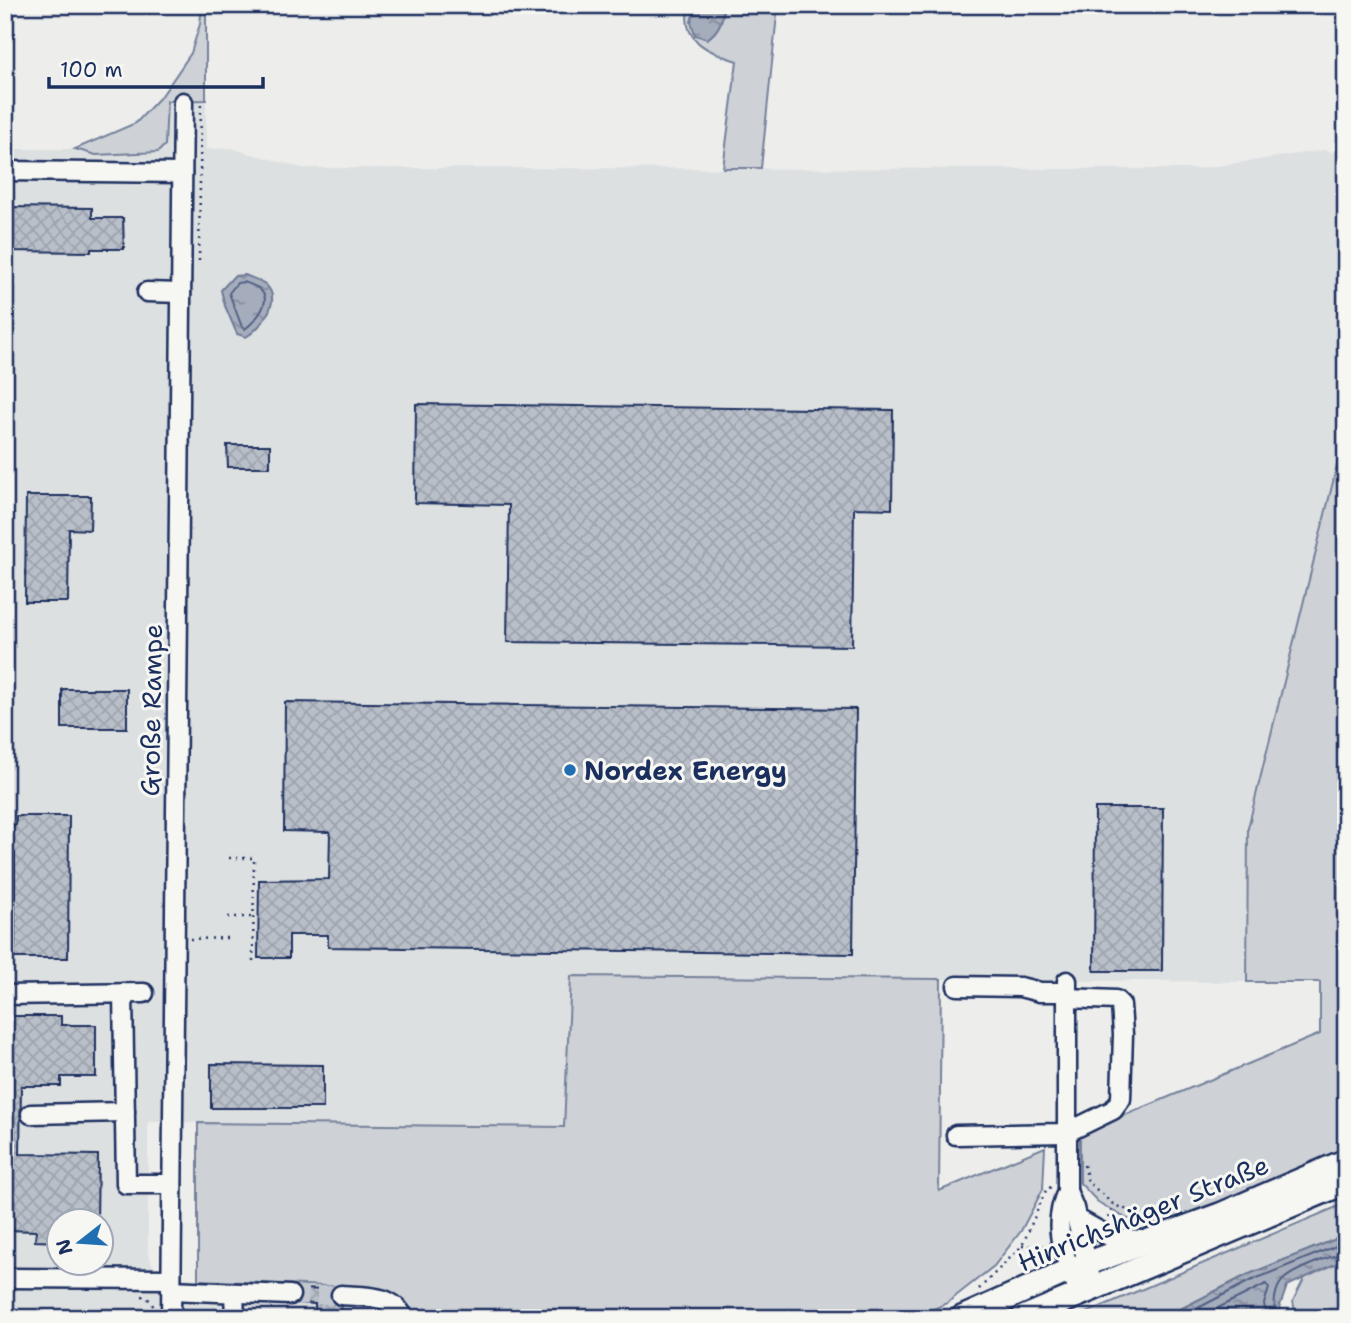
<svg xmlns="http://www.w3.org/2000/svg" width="1351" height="1323" font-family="'Shantell Sans',sans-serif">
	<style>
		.built { fill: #dde0e1; fill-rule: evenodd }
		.grass { fill: #ced2d7; stroke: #74809a; stroke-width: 2 }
		.water { fill: url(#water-ripples); stroke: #6e7a96; stroke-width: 2 }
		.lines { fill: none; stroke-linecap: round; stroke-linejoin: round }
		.shore { stroke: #526184; stroke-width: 2 }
		.building { fill: url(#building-cross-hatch); stroke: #1b2f5e; stroke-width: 2 }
		.minor-tunnel { stroke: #c3c8d0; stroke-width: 18; stroke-dasharray: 18 9; stroke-linecap: butt }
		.minor-casing { stroke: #1b2f5e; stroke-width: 23 }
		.major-casing { stroke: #1b2f5e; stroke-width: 28 }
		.path { stroke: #1b2f5e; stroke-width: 2.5; stroke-dasharray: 2 5; stroke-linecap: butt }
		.minor { stroke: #f6f6f2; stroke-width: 18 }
		.major { stroke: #f6f6f2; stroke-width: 23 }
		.poi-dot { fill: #1f6fb2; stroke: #f6f6f2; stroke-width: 2.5 }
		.labels { text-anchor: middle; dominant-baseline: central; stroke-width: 6; stroke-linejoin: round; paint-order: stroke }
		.street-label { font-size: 26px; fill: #1b2f5e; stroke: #f6f6f2 }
		.poi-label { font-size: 26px; font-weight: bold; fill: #1b2f5e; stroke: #f6f6f2; text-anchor: start }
	</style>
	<defs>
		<pattern id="water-ripples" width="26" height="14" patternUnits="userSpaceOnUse" patternTransform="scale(1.75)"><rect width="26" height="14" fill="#a5acbc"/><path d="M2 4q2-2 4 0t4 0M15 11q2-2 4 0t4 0" fill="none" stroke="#868c9c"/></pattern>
		<pattern id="building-cross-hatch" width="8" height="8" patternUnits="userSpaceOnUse" patternTransform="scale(1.75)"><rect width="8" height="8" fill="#b9bfc8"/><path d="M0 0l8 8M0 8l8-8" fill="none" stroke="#9ea4ae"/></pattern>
	</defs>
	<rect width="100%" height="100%" fill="#edeeec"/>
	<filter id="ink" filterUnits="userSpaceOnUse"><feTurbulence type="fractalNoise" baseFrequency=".0143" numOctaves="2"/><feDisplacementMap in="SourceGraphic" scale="14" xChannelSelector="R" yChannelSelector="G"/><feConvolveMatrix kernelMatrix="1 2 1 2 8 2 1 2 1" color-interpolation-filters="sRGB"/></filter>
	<g filter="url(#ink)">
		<path class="built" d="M 167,100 L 206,100 L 207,149 L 231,148 L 303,168 L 1196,169 L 1324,150 L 1346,155 L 1346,429 L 1248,828 L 1247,982 L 571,976 L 564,1127 L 148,1122 L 148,1252 L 155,1272 L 198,1280 L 346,1287 L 393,1293 L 402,1299 L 410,1318 L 5,1318 L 5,149 L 75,149 L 96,155 L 165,145 ZM 60,1222 L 102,1222 L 102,1264 L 60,1264 Z"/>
		<g class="grass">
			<polygon points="202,5 206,5 206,100 167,101 165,145 158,152 96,155 75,149 136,123 163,94 191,53 200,24"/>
			<path d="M 689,5 L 778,5 L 761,168 L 723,168 L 737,61 C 709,52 679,41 689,5 Z"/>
			<polygon points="1346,429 1346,1151 1165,1224 1127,1219 1098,1202 1080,1183 1080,1134 1320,1034 1320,982 1247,982 1248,828"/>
			<polygon points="571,976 941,979 939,1191 1045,1147 1043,1189 1021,1231 994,1266 947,1303 914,1318 410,1318 402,1299 392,1293 346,1287 198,1280 198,1123 564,1127"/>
			<polygon points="1346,1203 1346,1235 1247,1275 1163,1318 1074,1318"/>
			<polygon points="1346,1259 1346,1318 1296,1318 1293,1301 1306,1275"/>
		</g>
		<g class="water">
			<path d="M 696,5 L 723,5 C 724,20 719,31 707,39 L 695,35 L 691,22 Z"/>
			<path d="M 245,275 C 251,278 261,280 266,285 C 283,301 260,329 246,337 L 237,334 L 225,306 L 221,290 L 234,276 Z"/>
			<polygon points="1346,1235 1346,1259 1287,1286 1280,1306 1283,1318 1163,1318 1247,1275"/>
		</g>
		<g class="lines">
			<g class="shore">
				<path d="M 244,282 C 249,284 256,286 260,290 C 274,301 254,322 245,329 L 242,327 L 229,293 L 237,283 Z"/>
				<polyline points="1179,1318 1250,1281 1346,1242"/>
				<polyline points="1198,1318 1266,1284 1269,1288 1264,1304 1267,1318"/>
				<path d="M 1276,1318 C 1273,1307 1274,1289 1283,1280 C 1293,1270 1332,1255 1346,1253"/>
			</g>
		</g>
		<g class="building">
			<polygon points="5,207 92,208 92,218 123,218 124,249 91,249 91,252 5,251"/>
			<polygon points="416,404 893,410 892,509 854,508 852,646 507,642 509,505 415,503"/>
			<polygon points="227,445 270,445 270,467 228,467"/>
			<polygon points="26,496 91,496 90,530 69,529 68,602 25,602"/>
			<rect x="62" y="689" width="65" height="39"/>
			<polygon points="285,702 856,709 853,954 328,947 328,935 289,935 289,958 258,958 259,880 329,879 330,832 284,831"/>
			<polygon points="1095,808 1163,808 1162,971 1094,971"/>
			<polygon points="16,816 69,816 68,958 10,958 10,946 15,946 15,853 6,853 7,825 16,825"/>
			<polygon points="5,1016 61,1016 61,1025 96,1025 96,1077 61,1077 61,1086 21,1086 20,1154 98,1155 97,1222 60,1222 60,1242 35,1241 36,1231 5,1230"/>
			<polygon points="211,1064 323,1065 323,1108 211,1108"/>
			<polygon points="300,1289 331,1290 331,1299 341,1306 341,1311 315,1310 315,1304 297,1303 301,1296"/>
		</g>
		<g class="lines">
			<polyline class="minor-tunnel" points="290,1295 341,1295"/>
			<g class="minor-casing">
				<g id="minor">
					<polyline points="5,171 182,173"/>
					<polyline points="147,292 181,293"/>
					<path d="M 1067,981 L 1067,1191 C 1050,1230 1065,1257 1080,1294"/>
					<polyline points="957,986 1020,987 1040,992 1067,992"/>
					<polyline points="123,993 126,1184 172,1184"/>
					<polyline points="5,995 144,993"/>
					<polyline points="31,1114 125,1112"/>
					<polyline points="956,1135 1066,1133 1113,1110 1121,1099 1123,1034 1121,1005 1116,1000 1067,998"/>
					<polyline points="1067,1191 1074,1208 1090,1275"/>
					<polyline points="1076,1218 1112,1238 1141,1240"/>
					<polyline points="5,1278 171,1279"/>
					<polyline points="171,1290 290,1295"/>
					<polyline points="234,1293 235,1318"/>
					<path d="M 341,1295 C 364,1297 392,1293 404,1318"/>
					<polyline points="171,1318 183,102"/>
				</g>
			</g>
			<g class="major-casing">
				<g id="major">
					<polyline points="962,1318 1070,1270 1220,1215 1346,1161"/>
					<polyline points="1023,1318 1346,1182"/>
				</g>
			</g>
			<g class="path">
				<polyline points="199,261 201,101"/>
				<polyline points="229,858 254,858 253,965"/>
				<polyline points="228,917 253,917"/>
				<polyline points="190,939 228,938"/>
				<polyline points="1084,1165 1088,1182 1114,1205 1147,1217 1161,1216"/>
				<polyline points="1108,1218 1114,1205"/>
				<polyline points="1022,1246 1046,1246"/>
				<polyline points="979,1289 1022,1246 1047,1188 1053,1187"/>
				<polyline points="142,1296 147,1297 154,1307"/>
				<polyline points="930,1318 947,1309"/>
			</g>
			<use href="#minor" class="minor"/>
			<use href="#major" class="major"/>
		</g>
	</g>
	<circle class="poi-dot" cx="570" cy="770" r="7"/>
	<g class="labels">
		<g class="street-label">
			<text transform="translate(151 710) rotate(-89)">Große Rampe</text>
			<text transform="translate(1143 1213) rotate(-22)">Hinrichshäger Straße</text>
		</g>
		<g class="poi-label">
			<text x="584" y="770">Nordex Energy</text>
		</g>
	</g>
	<rect width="1351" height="1323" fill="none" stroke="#f6f6f2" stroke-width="28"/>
	<rect x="14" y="14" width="1323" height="1295" fill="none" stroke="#1b2f5e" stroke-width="2.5" filter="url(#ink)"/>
	<g transform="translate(80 1242) rotate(253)"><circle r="33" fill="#f6f6f2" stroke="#9ea6b7" stroke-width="2"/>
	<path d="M0-5L12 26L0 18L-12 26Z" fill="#1f6fb2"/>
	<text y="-10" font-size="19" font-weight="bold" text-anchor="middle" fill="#1b2f5e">N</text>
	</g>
	<path d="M49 77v10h214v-10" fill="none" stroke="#1b2f5e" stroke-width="3.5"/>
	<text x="60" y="77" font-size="21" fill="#1b2f5e" stroke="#f6f6f2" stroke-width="5" paint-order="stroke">100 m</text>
</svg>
